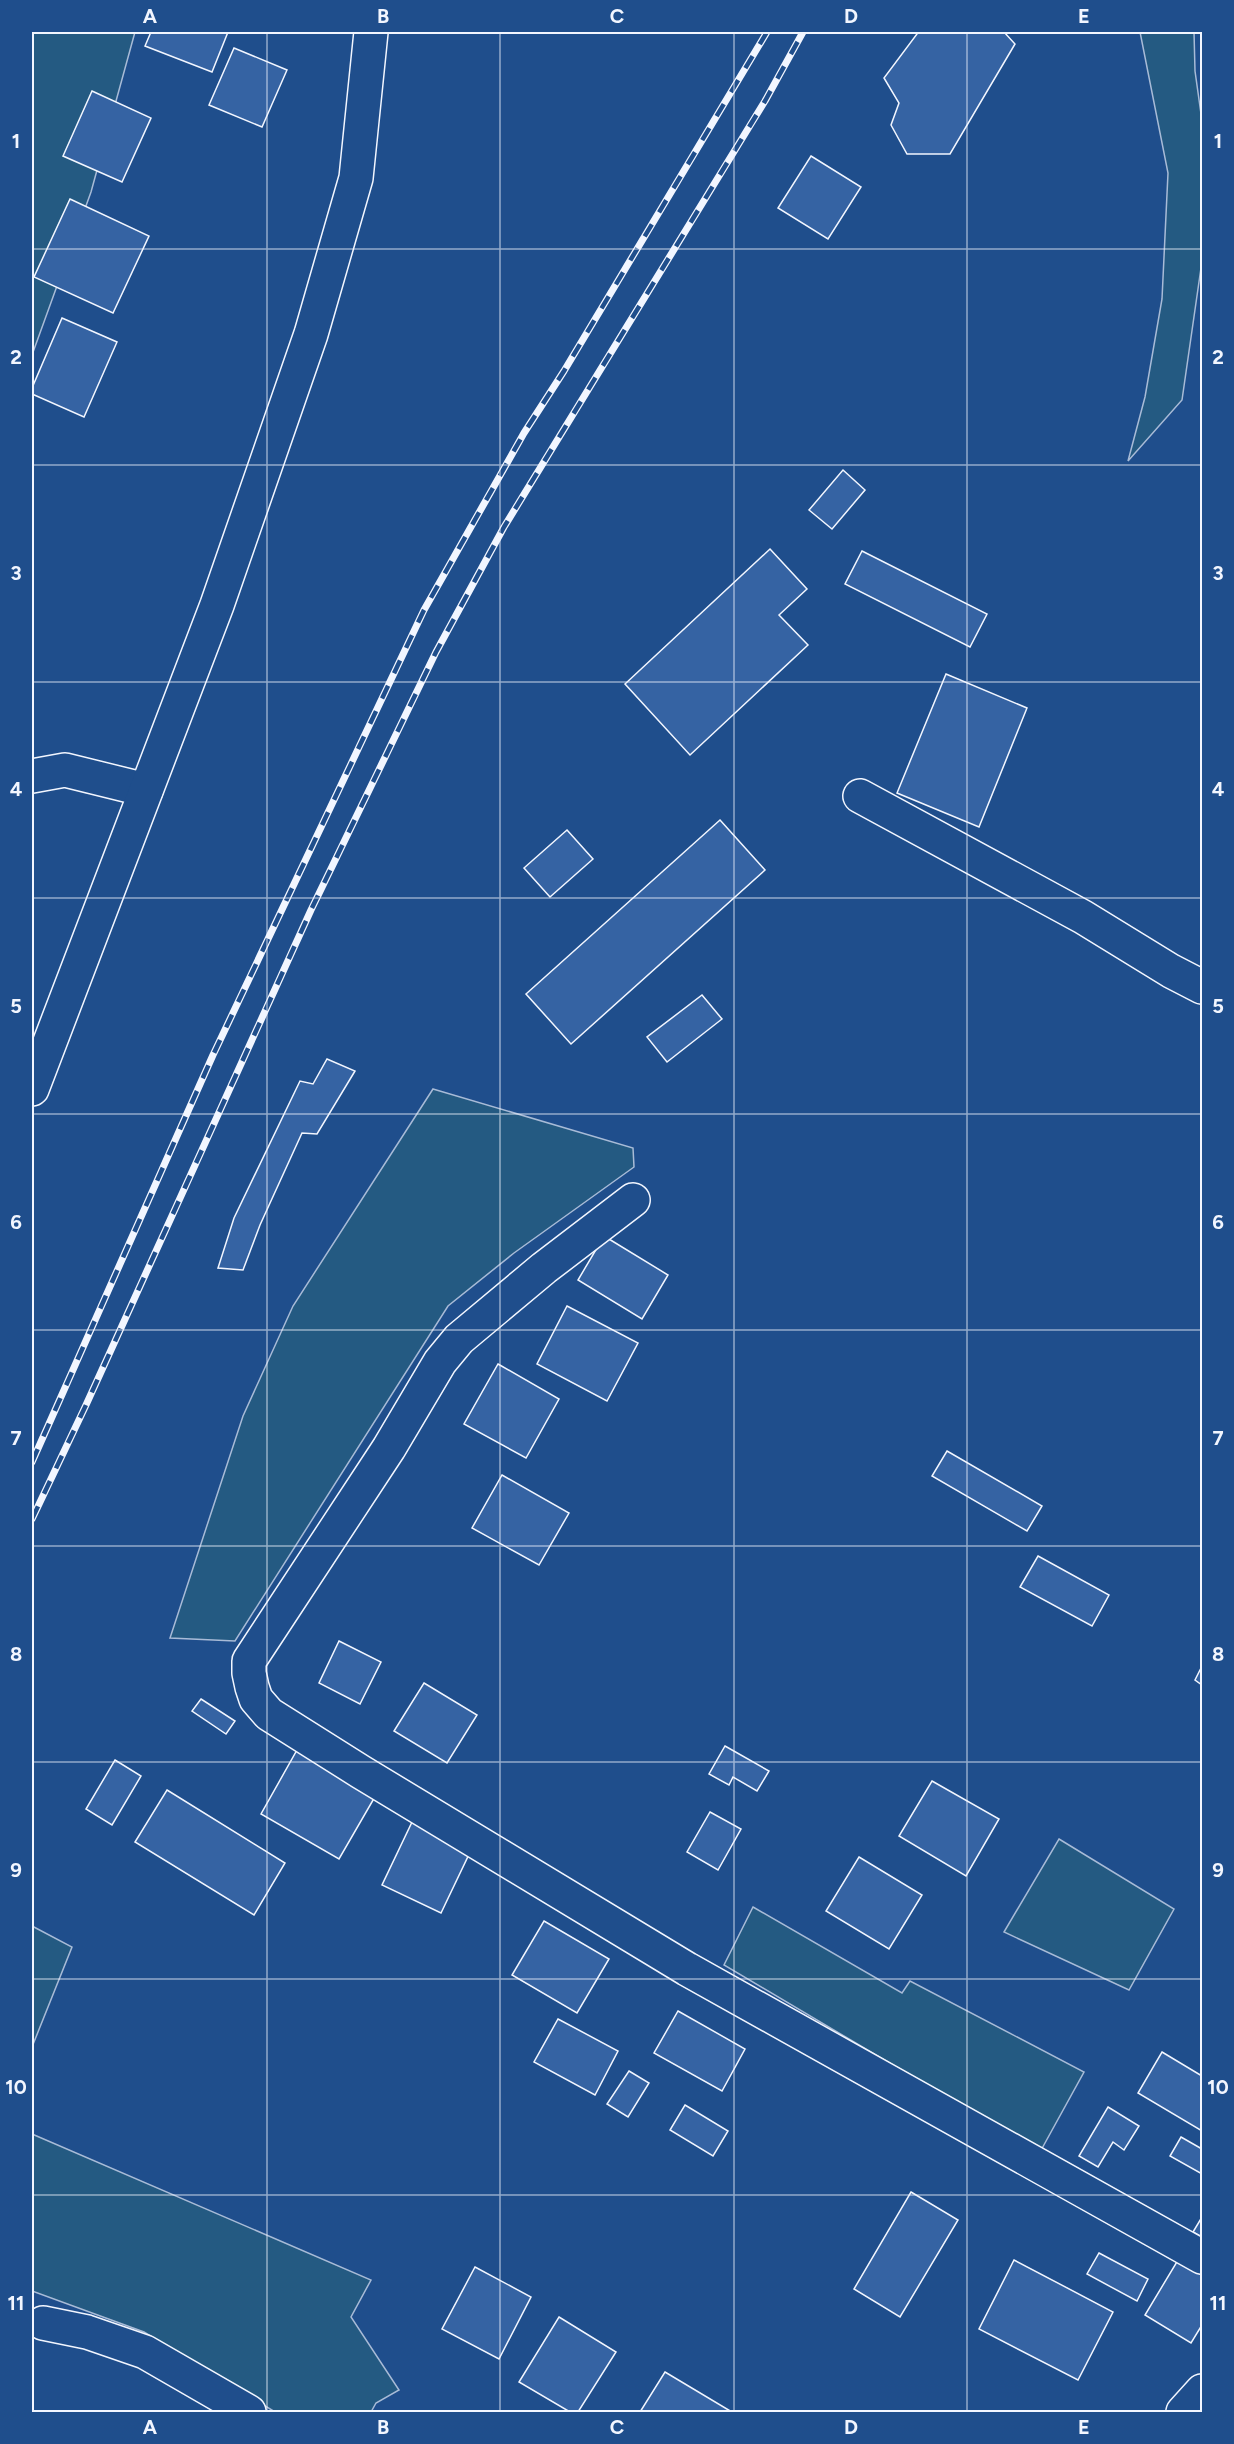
<svg xmlns="http://www.w3.org/2000/svg" width="1234" height="2444" font-family="Figtree,sans-serif">
	<style>
		.green { fill: #245a82; stroke: #a8bbd7; stroke-width: 1.5 }
		.building { fill: #3563a3; stroke: #f2f6ff; stroke-width: 1.5 }
		.lines { fill: none; stroke-linecap: round; stroke-linejoin: round }
		.minor-casing { stroke: #f2f6ff; stroke-width: 36 }
		.major-casing { stroke: #f2f6ff; stroke-width: 36 }
		.minor { stroke: #1f4e8c; stroke-width: 33 }
		.major { stroke: #1f4e8c; stroke-width: 33 }
		.rail-casing { stroke: #f2f6ff; stroke-width: 7 }
		.rail { stroke: #1f4e8c; stroke-width: 4.5; stroke-dasharray: 14; stroke-linecap: butt }
		.grid { fill: none; stroke: #f2f6ff; stroke-width: 1.5; stroke-opacity: 0.55 }
		.neatline { fill: none; stroke: #f2f6ff; stroke-width: 2 }
		.grid-label { font-size: 20px; text-anchor: middle; font-weight: bold; fill: #f2f6ff }
	</style>
	<rect width="100%" height="100%" fill="#1f4e8c"/>
	<g class="green">
		<polygon points="32,32 135,32 91,192 32,355"/>
		<polygon points="1140,32 1194,32 1195,71 1202,121 1202,261 1182,400 1128,461 1145,397 1162,299 1168,173"/>
		<polygon points="433,1089 633,1148 634,1167 514,1253 448,1306 235,1641 170,1638 243,1416 293,1306"/>
		<polygon points="1059,1839 1174,1909 1129,1990 1004,1932"/>
		<polygon points="753,1907 902,1993 910,1981 1084,2072 1040,2152 724,1965"/>
		<polygon points="32,1926 72,1947 32,2047"/>
		<polygon points="32,2134 371,2280 351,2317 399,2390 376,2403 371,2412 275,2412 144,2332 32,2291"/>
	</g>
	<g class="building">
		<polygon points="151,32 228,32 212,72 145,46"/>
		<polygon points="916,32 1004,32 1015,44 950,154 907,154 891,125 899,103 884,78 917,34"/>
		<polygon points="234,48 287,70 262,127 209,105"/>
		<polygon points="92,91 151,118 122,182 63,156"/>
		<polygon points="811,156 861,187 828,239 778,208"/>
		<polygon points="70,199 149,236 113,313 34,277"/>
		<polygon points="62,318 117,342 84,417 32,394 32,388"/>
		<polygon points="843,470 865,490 832,529 809,510"/>
		<polygon points="770,549 807,589 779,615 808,645 690,755 625,684"/>
		<polygon points="862,551 987,614 970,647 845,584"/>
		<polygon points="946,674 1027,708 979,827 897,793"/>
		<polygon points="720,820 765,870 571,1044 526,994"/>
		<polygon points="567,830 593,859 550,897 524,868"/>
		<polygon points="702,995 722,1019 667,1062 647,1037"/>
		<polygon points="327,1059 355,1071 317,1134 302,1133 260,1225 243,1270 218,1268 234,1218 300,1081 313,1084"/>
		<polygon points="604,1236 668,1275 642,1319 578,1280"/>
		<polygon points="567,1306 638,1343 607,1401 537,1364"/>
		<polygon points="498,1364 559,1399 526,1458 464,1424"/>
		<polygon points="947,1451 1042,1506 1027,1531 932,1476"/>
		<polygon points="502,1475 569,1513 539,1565 472,1528"/>
		<polygon points="1038,1556 1109,1595 1092,1626 1020,1587"/>
		<polygon points="339,1641 381,1662 360,1704 319,1683"/>
		<polygon points="1202,1666 1202,1685 1195,1680"/>
		<polygon points="424,1683 477,1715 447,1763 394,1731"/>
		<polygon points="201,1699 235,1721 226,1734 192,1711"/>
		<polygon points="725,1746 769,1771 757,1791 733,1777 729,1785 709,1774"/>
		<polygon points="297,1750 376,1795 339,1859 261,1814"/>
		<polygon points="115,1760 141,1776 112,1825 86,1809"/>
		<polygon points="932,1781 999,1819 966,1876 899,1836"/>
		<polygon points="167,1790 285,1863 254,1915 135,1842"/>
		<polygon points="710,1812 741,1829 718,1870 687,1852"/>
		<polygon points="413,1820 472,1848 441,1913 382,1885"/>
		<polygon points="859,1857 922,1895 889,1949 826,1911"/>
		<polygon points="544,1921 609,1959 577,2013 512,1975"/>
		<polygon points="678,2011 745,2049 722,2091 654,2053"/>
		<polygon points="558,2019 618,2051 595,2095 534,2062"/>
		<polygon points="1162,2052 1202,2076 1202,2131 1138,2093"/>
		<polygon points="629,2071 649,2083 628,2117 607,2104"/>
		<polygon points="685,2105 728,2131 713,2156 670,2130"/>
		<polygon points="1108,2107 1139,2126 1124,2150 1113,2142 1098,2167 1079,2156"/>
		<polygon points="1181,2137 1202,2149 1202,2174 1170,2156"/>
		<polygon points="911,2192 958,2220 900,2317 854,2289"/>
		<polygon points="1202,2217 1202,2237 1193,2232"/>
		<polygon points="1099,2253 1148,2279 1137,2301 1087,2274"/>
		<polygon points="1014,2260 1113,2312 1078,2380 979,2329"/>
		<polygon points="1178,2260 1202,2275 1202,2325 1191,2343 1145,2315"/>
		<polygon points="475,2267 531,2297 499,2359 442,2329"/>
		<polygon points="559,2317 616,2352 578,2412 570,2412 519,2382"/>
		<polygon points="665,2372 732,2412 640,2412"/>
	</g>
	<g class="lines">
		<g class="minor-casing">
			<g id="minor">
				<polyline points="32,776 65,770 146,790"/>
				<polyline points="860,796 1083,917 1171,971 1202,987"/>
				<polyline points="32,1089 217,605 311,334 356,178 371,32"/>
				<polyline points="633,1200 544,1268 459,1339 440,1362 389,1448 249,1661 249,1673 252,1687 256,1699 269,1714 361,1772 687,1969 1202,2257"/>
				<polyline points="43,2323 87,2332 145,2352 249,2412"/>
			</g>
		</g>
		<g class="major-casing">
			<polyline id="major" points="1183,2412 1202,2391"/>
		</g>
		<use href="#minor" class="minor"/>
		<use href="#major" class="major"/>
		<g class="rail-casing">
			<g id="rail">
				<polyline points="32,1462 213,1055 424,610 524,433 564,371 767,32"/>
				<polyline points="32,1519 86,1405 311,910 436,652 504,527 765,101 803,32"/>
			</g>
		</g>
		<use href="#rail" class="rail"/>
	</g>
	<path class="grid" d="M 267,32 L 267,2412M 500,32 L 500,2412M 734,32 L 734,2412M 967,32 L 967,2412M 32,249 L 1202,249M 32,465 L 1202,465M 32,682 L 1202,682M 32,898 L 1202,898M 32,1114 L 1202,1114M 32,1330 L 1202,1330M 32,1546 L 1202,1546M 32,1762 L 1202,1762M 32,1979 L 1202,1979M 32,2195 L 1202,2195"/>
	<rect width="1234" height="2444" fill="none" stroke="#1f4e8c" stroke-width="66"/>
	<rect x="33" y="33" width="1168" height="2378" class="neatline"/>
	<g class="grid-label">
		<text x="150" y="23">A</text>
		<text x="383" y="23">B</text>
		<text x="617" y="23">C</text>
		<text x="851" y="23">D</text>
		<text x="1084" y="23">E</text>
		<text x="16" y="148">1</text>
		<text x="1218" y="148">1</text>
		<text x="16" y="364">2</text>
		<text x="1218" y="364">2</text>
		<text x="16" y="580">3</text>
		<text x="1218" y="580">3</text>
		<text x="16" y="796">4</text>
		<text x="1218" y="796">4</text>
		<text x="16" y="1013">5</text>
		<text x="1218" y="1013">5</text>
		<text x="16" y="1229">6</text>
		<text x="1218" y="1229">6</text>
		<text x="16" y="1445">7</text>
		<text x="1218" y="1445">7</text>
		<text x="16" y="1661">8</text>
		<text x="1218" y="1661">8</text>
		<text x="16" y="1877">9</text>
		<text x="1218" y="1877">9</text>
		<text x="16" y="2094">10</text>
		<text x="1218" y="2094">10</text>
		<text x="16" y="2310">11</text>
		<text x="1218" y="2310">11</text>
		<text x="150" y="2434">A</text>
		<text x="383" y="2434">B</text>
		<text x="617" y="2434">C</text>
		<text x="851" y="2434">D</text>
		<text x="1084" y="2434">E</text>
	</g>
</svg>
